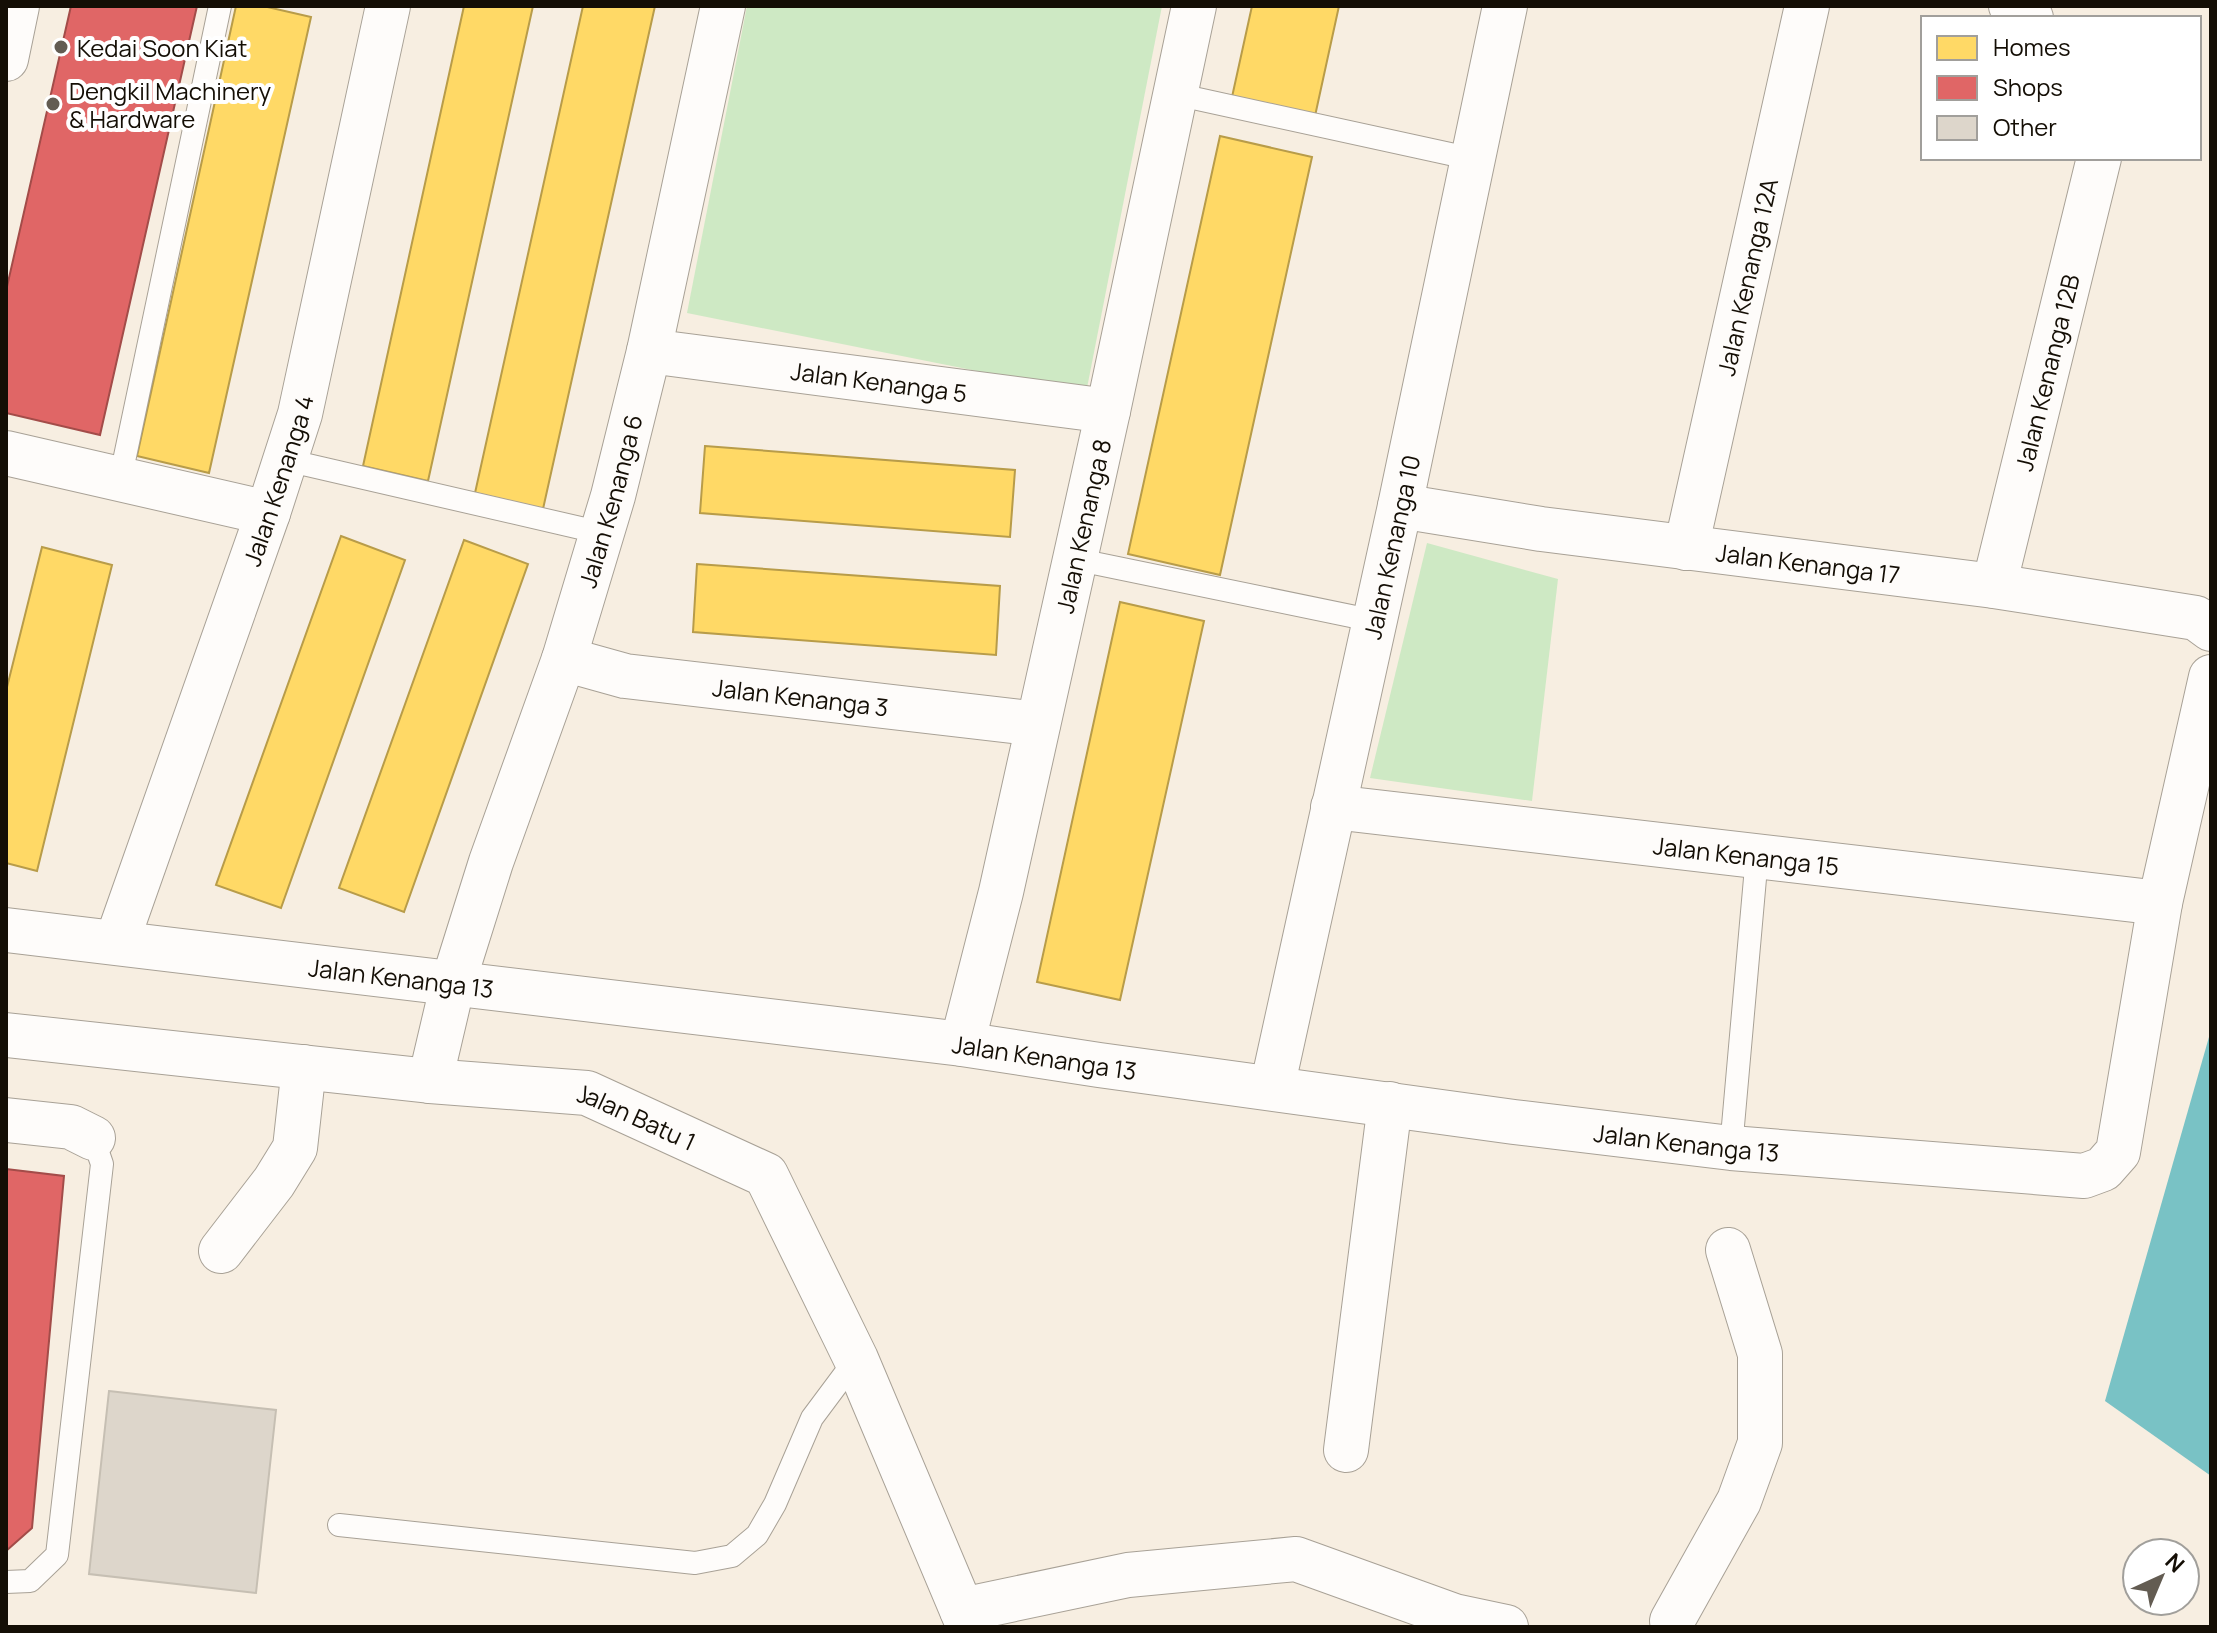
<svg xmlns="http://www.w3.org/2000/svg" width="2217" height="1633" font-family="Manrope,sans-serif">
	<style>
		.green { fill: #cee9c4 }
		.water { fill: #79c2c5 }
		.homes { fill: #ffd966; stroke: #b89c49; stroke-width: 2 }
		.shops { fill: #e06666; stroke: #a34c49; stroke-width: 2 }
		.building { fill: #ddd6cb; stroke: #c6bfb3; stroke-width: 2 }
		.lines { fill: none; stroke-linecap: round; stroke-linejoin: round }
		.service-casing { stroke: #a8a196; stroke-width: 24 }
		.minor-casing { stroke: #a8a196; stroke-width: 46 }
		.service { stroke: #fefcfa; stroke-width: 22 }
		.minor { stroke: #fefcfa; stroke-width: 44 }
		.poi-dot { fill: #635c52; stroke: #fff; stroke-width: 3 }
		.labels { text-anchor: middle; dominant-baseline: central; stroke-width: 8; stroke-linejoin: round; paint-order: stroke }
		.poi-label { font-size: 24px; fill: #140e05; stroke: #fff; text-anchor: start }
		.street-label { font-size: 24px; fill: #140e05; stroke: #fff }
	</style>
	<rect width="100%" height="100%" fill="#f7eee1"/>
	<g class="green">
		<polygon points="747,6 1162,6 1086,393 687,313"/>
		<polygon points="1427,543 1558,579 1532,801 1370,778"/>
	</g>
	<polygon class="water" points="2211,1030 2211,1476 2105,1401"/>
	<g class="homes">
		<polygon points="236,6 263,6 311,17 209,473 137,456"/>
		<polygon points="464,6 533,6 428,481 363,466"/>
		<polygon points="583,6 655,6 543,509 475,493"/>
		<polygon points="1252,6 1339,6 1315,116 1232,97"/>
		<polygon points="1220,136 1312,157 1220,575 1128,554"/>
		<polygon points="705,446 1015,470 1010,537 700,513"/>
		<polygon points="341,536 405,560 281,908 216,885"/>
		<polygon points="464,540 528,564 404,912 339,888"/>
		<polygon points="42,547 112,565 37,871 6,863 6,691"/>
		<polygon points="697,564 1000,586 996,655 693,632"/>
		<polygon points="1120,602 1204,621 1120,1000 1037,982"/>
	</g>
	<g class="shops">
		<polygon points="71,6 197,6 100,435 6,413 6,291"/>
		<polygon points="6,1169 64,1176 32,1528 6,1551"/>
	</g>
	<polygon class="building" points="109,1391 276,1410 256,1593 89,1574"/>
	<g class="lines">
		<g class="service-casing">
			<g id="service">
				<polyline points="1175,94 1473,159"/>
				<polyline points="286,460 602,533"/>
				<polyline points="120,480 220,6"/>
				<polyline points="1074,559 1375,621"/>
				<polyline points="1731,1148 1757,856"/>
				<polyline points="339,1525 695,1563 732,1556 757,1535 775,1504 812,1418 856,1359"/>
				<polyline points="6,1582 30,1581 57,1555 102,1164 93,1138"/>
			</g>
		</g>
		<g class="minor-casing">
			<g id="minor">
				<polyline points="2011,6 2031,18"/>
				<polyline points="6,59 17,6"/>
				<path id="s1" d="M 649,351 L 1108,411"/>
				<polyline points="6,453 268,513"/>
				<path id="s2" d="M 1400,506 L 1541,529 L 1994,586 L 2196,618 L 2211,629"/>
				<path id="s3" d="M 1686,548 L 1807,6"/>
				<path id="s4" d="M 1994,586 L 2099,158"/>
				<path id="s5" d="M 564,659 L 625,676 L 1038,724"/>
				<path id="s6" d="M 1333,807 L 2160,903"/>
				<path id="s7" d="M 6,930 L 962,1044 L 1099,1065 L 1514,1122 L 1731,1148 L 2084,1176 L 2103,1169 L 2118,1152 L 2160,903 L 2211,677"/>
				<path id="s8" d="M 117,941 L 268,513 L 300,414 L 388,6"/>
				<path id="s9" d="M 6,1035 L 430,1081 L 587,1093 L 766,1175 L 856,1359 L 969,1627"/>
				<path id="s10" d="M 962,1044 L 1001,892 L 1108,411 L 1194,6"/>
				<path id="s11" d="M 430,1081 L 453,983 L 491,862 L 564,659 L 613,496 L 649,351 L 723,6"/>
				<path id="s12" d="M 1272,1088 L 1400,506 L 1505,6"/>
				<polyline points="6,1120 71,1127 93,1138"/>
				<polyline points="221,1251 274,1182 295,1148 304,1067"/>
				<polyline points="1346,1450 1390,1104"/>
				<polyline points="962,1610 1128,1575 1296,1559 1454,1616 1506,1627"/>
				<polyline points="1672,1621 1739,1501 1760,1443 1760,1354 1728,1250"/>
			</g>
		</g>
		<use href="#service" class="service"/>
		<use href="#minor" class="minor"/>
	</g>
	<g class="poi-dot">
		<circle cx="61" cy="47" r="8"/>
		<circle cx="53" cy="104" r="8"/>
	</g>
	<g class="labels">
		<g class="poi-label">
			<text x="77" y="47">Kedai Soon Kiat</text>
			<text x="69" y="90">Dengkil Machinery<tspan x="69" dy="28">&amp; Hardware</tspan></text>
		</g>
		<g class="street-label">
			<text stroke="none"><textPath href="#s3" startOffset="278">Jalan Kenanga 12A</textPath></text>
			<text stroke="none"><textPath href="#s4" startOffset="220">Jalan Kenanga 12B</textPath></text>
			<text stroke="none"><textPath href="#s1" startOffset="232">Jalan Kenanga 5</textPath></text>
			<text stroke="none"><textPath href="#s8" startOffset="488">Jalan Kenanga 4</textPath></text>
			<text stroke="none"><textPath href="#s11" startOffset="608">Jalan Kenanga 6</textPath></text>
			<text stroke="none"><textPath href="#s10" startOffset="532">Jalan Kenanga 8</textPath></text>
			<text stroke="none"><textPath href="#s12" startOffset="554">Jalan Kenanga 10</textPath></text>
			<text stroke="none"><textPath href="#s2" startOffset="412">Jalan Kenanga 17</textPath></text>
			<text stroke="none"><textPath href="#s5" startOffset="240">Jalan Kenanga 3</textPath></text>
			<text stroke="none"><textPath href="#s6" startOffset="416">Jalan Kenanga 15</textPath></text>
			<text stroke="none"><textPath href="#s7" startOffset="398">Jalan Kenanga 13</textPath></text>
			<text stroke="none"><textPath href="#s7" startOffset="1046">Jalan Kenanga 13</textPath></text>
			<text stroke="none"><textPath href="#s9" startOffset="638">Jalan Batu 1</textPath></text>
			<text stroke="none"><textPath href="#s7" startOffset="1694">Jalan Kenanga 13</textPath></text>
		</g>
	</g>
	<rect width="2217" height="1633" fill="none" stroke="#140e05" stroke-width="16"/>
	<rect x="1921" y="16" width="280" height="144" fill="#ffffff" stroke="#a19f9b" stroke-width="2"/>
	<rect x="1937" y="36" width="40" height="24" fill="#ffd966" stroke="#a19f9b" stroke-width="2"/>
	<text x="1993" y="56" font-size="24" fill="#140e05">Homes</text>
	<rect x="1937" y="76" width="40" height="24" fill="#e06666" stroke="#a19f9b" stroke-width="2"/>
	<text x="1993" y="96" font-size="24" fill="#140e05">Shops</text>
	<rect x="1937" y="116" width="40" height="24" fill="#ddd6cb" stroke="#a19f9b" stroke-width="2"/>
	<text x="1993" y="136" font-size="24" fill="#140e05">Other</text>
	<g transform="translate(2161 1577) rotate(44)"><circle r="38" fill="#ffffff" stroke="#a19f9b" stroke-width="2"/>
	<path d="M0-6L14 30L0 20L-14 30Z" fill="#635c52"/>
	<text y="-12" font-size="22" font-weight="bold" text-anchor="middle" fill="#140e05">N</text>
	</g>
</svg>
